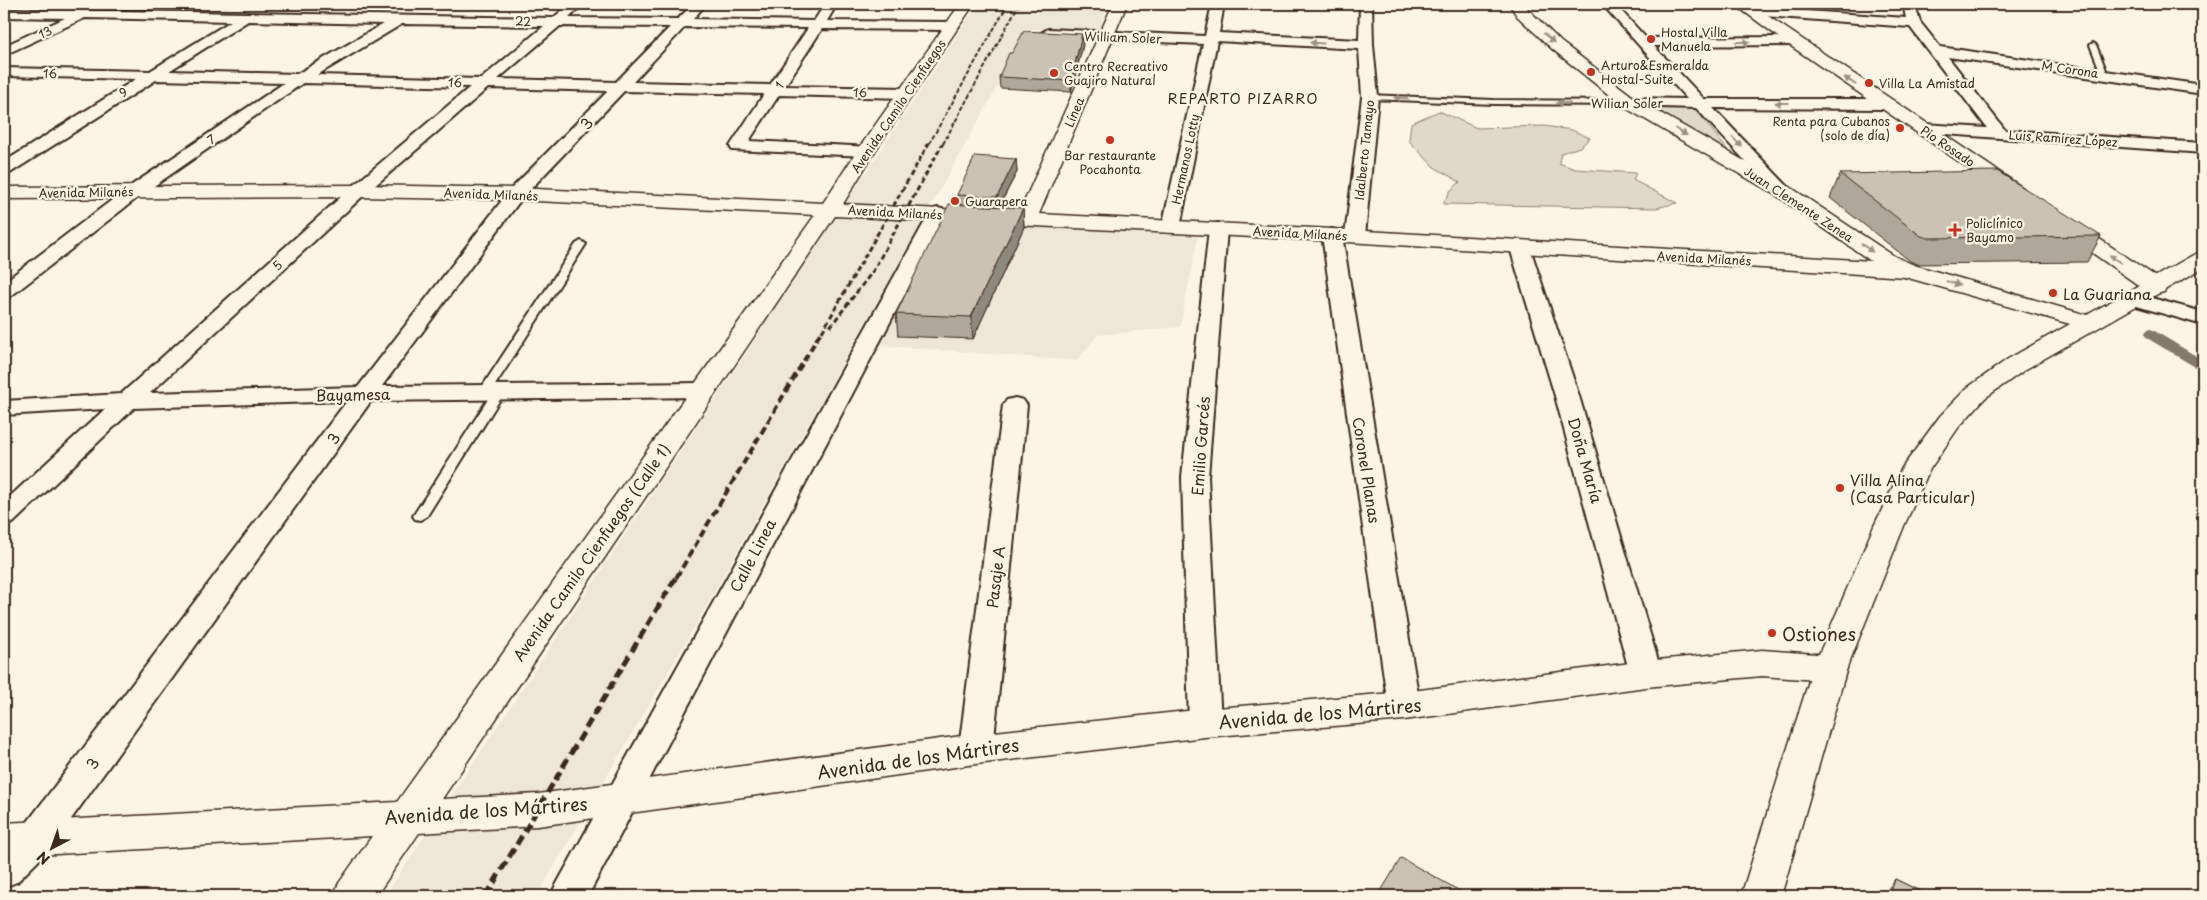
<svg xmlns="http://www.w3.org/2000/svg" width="2207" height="900" font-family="'Playpen Sans',sans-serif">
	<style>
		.built { fill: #eee6d6 }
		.green { fill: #e0d8c8; stroke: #8e8173 }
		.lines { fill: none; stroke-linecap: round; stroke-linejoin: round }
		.stream { stroke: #85796b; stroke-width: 10 }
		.lane-casing { stroke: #3b2a1e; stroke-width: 4 }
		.street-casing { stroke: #3b2a1e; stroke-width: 4 }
		.secondary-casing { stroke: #3b2a1e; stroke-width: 3 }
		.primary-casing { stroke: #3b2a1e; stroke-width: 3 }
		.lane { fill: #fcf5e5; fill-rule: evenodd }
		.street { fill: #fcf5e5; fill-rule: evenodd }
		.secondary { fill: #fcf5e5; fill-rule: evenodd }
		.primary { fill: #fcf5e5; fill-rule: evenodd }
		.rail-far3 { stroke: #3b2a1e; stroke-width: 2; stroke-dasharray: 4.5 2; stroke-linecap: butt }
		.rail-far2 { stroke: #3b2a1e; stroke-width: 3; stroke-dasharray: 5.5 3; stroke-linecap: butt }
		.rail-far1 { stroke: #3b2a1e; stroke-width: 4; stroke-dasharray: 8 4; stroke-linecap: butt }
		.rail { stroke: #3b2a1e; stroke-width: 5; stroke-dasharray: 10 5; stroke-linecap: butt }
		.wall { fill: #afa79a; stroke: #3b2a1e }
		.shaded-wall { fill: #8f887d; stroke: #3b2a1e }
		.building { fill: #ccc2b3; stroke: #3b2a1e }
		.oneway { fill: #9c9082 }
		.poi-dot { fill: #c8321e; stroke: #fcf5e5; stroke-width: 2 }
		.labels { text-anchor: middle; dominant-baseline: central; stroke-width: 4.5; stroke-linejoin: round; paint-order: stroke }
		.far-street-label { font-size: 12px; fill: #3b2a1e; stroke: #fcf5e5 }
		.far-poi-label { font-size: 12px; fill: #3b2a1e; stroke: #fcf5e5; text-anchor: start }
		.far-neighbourhood-label { font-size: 14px; letter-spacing: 1px; fill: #3b2a1e; stroke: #fcf5e5 }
		.street-label { font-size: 15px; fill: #3b2a1e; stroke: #fcf5e5 }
		.poi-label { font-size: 15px; fill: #3b2a1e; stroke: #fcf5e5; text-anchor: start }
		.near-poi-label { font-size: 18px; fill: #3b2a1e; stroke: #fcf5e5; text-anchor: start }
		.near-street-label { font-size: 18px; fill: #3b2a1e; stroke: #fcf5e5 }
	</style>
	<rect width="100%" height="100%" fill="#fcf5e5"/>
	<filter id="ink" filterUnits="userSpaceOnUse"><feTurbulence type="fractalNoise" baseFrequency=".02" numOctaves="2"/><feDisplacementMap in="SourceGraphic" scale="10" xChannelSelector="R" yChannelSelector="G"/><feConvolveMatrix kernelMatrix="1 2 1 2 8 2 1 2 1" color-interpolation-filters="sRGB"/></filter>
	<g filter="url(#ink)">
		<g class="built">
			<polygon points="4,4 240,4 217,12 4,9"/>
			<polygon points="978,4 1109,4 1098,32 1030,29 698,621 537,896 385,896"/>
			<polygon points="947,219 1198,237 1180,327 1097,335 1077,361 866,344"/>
		</g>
		<g class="green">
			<polygon points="1641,104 1692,104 1729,152"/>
			<polygon points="1439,111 1477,128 1544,126 1572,130 1590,138 1580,147 1561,153 1559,163 1575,169 1636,173 1633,180 1677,203 1656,208 1443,204 1450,191 1460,182 1434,167 1409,141 1411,123"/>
		</g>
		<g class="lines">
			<polyline class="stream" points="2150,334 2203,366"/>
			<g class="lane-casing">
				<g id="lane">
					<polygon points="2093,43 2096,45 2108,75 2101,73 2090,45"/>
					<polygon points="1367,95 1494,100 1630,101 1634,103 1630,105 1494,104 1370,99 1367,99"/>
					<polygon points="581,241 586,244 490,393 488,395 480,395 478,393 576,244"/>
					<polygon points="498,389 504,393 427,516 420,520 415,519 413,516 492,393"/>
				</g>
			</g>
			<g class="street-casing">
				<g id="street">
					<path d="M 570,4 L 583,4 L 569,18 L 678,19 L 693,4 L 706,4 L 693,19 L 814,21 L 825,4 L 837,4 L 827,21 L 952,22 L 959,26 L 952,30 L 822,29 L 785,86 L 906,88 L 914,93 L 906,98 L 779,95 L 749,141 L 872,147 L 874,151 L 872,155 L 866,156 L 732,150 L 730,146 L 764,94 L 624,91 L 522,198 L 382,386 L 703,383 L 711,385 L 715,390 L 711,395 L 703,397 L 371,401 L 49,850 L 17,882 L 4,887 L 4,847 L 23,828 L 347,401 L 134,408 L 13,523 L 4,526 L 4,502 L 105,409 L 4,415 L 4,401 L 121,394 L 352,187 L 470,87 L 303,83 L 141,195 L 11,296 L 4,298 L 4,282 L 129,187 L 284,83 L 156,80 L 10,173 L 4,174 L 4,162 L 136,79 L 4,76 L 4,68 L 150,71 L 231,21 L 85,18 L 4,55 L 4,46 L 65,18 L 4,17 L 4,9 L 553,18 ZM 248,21 L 383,24 L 297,74 L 169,71 ZM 402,24 L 544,26 L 481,79 L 317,75 ZM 560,26 L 670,27 L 616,82 L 498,79 ZM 685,27 L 808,28 L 770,85 L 633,82 ZM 488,88 L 608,91 L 510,190 L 358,387 L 150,393 L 364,195 Z"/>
					<polygon points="1212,4 1224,4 1219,33 1359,40 1360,4 1372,4 1373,45 1378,97 1365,236 1362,240 1348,240 1345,236 1362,97 1359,49 1217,41 1180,227 1178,231 1164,231 1162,227 1203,44 1048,37 1041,33 1048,29 1205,36"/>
					<polygon points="1602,4 1615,4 1646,38 1793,37 1800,41 1793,45 1654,46 1704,99 1884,99 1892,104 1884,109 1713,108 1792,191 1789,195 1777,195 1696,108 1625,106 1622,103 1630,98 1687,99"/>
					<polygon points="1903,4 1915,4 1920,22 1940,47 2203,85 2203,94 1948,57 2005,130 2203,143 2203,153 1918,132 1916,129 1918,126 1924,124 1987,128 1910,27 1751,15 1745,11 1751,7 1906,18"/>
					<polygon points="938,208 945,210 947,214 588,896 550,896 929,214 931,210"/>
					<polygon points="1218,223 1225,225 1227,229 1208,477 1221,723 1216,732 1205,736 1194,732 1189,723 1182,477 1209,229 1211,225"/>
					<polygon points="1332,229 1339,231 1342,235 1420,706 1415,715 1404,718 1393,715 1388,706 1322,235 1325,231"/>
					<polygon points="1520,242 1527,244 1530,248 1579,396 1662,674 1657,682 1646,686 1635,682 1630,674 1555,396 1510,248 1513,244"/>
					<polygon points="2133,293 2203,312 2203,325 2126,303 2123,299 2126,295"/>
					<polygon points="1015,398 1023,400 1027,405 993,749 988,758 976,762 964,758 959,749 1003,405 1007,400"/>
				</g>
			</g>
			<g class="secondary-casing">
				<g id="secondary">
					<polygon points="960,4 974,4 875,151 843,204 1019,213 1113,4 1127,4 1039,214 1332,229 1906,263 1914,265 1917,270 1914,275 1906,277 1332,241 835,216 442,799 538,794 976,734 1205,709 1404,692 1646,661 1762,650 1830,655 1842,659 1847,668 1842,677 1830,681 1762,676 1646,687 1404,720 1205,737 976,764 538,826 419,833 376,896 333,896 339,883 372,836 4,857 4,823 397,802 815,215 516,200 358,197 4,199 4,187 358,185 516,188 823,203 857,151"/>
					<polygon points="1734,4 1750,4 2023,188 2026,192 2023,196 2009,196 1788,44"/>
					<polygon points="2064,218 2071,220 2164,282 2167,287 2164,292 2156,294 2148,292 2057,228 2054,224 2057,220"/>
				</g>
			</g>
			<g class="primary-casing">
				<polygon id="primary" points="1509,4 1523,4 1561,42 1636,99 1790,187 1894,256 1914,265 2087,315 2195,254 2203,253 2203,268 2026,369 1985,398 1958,428 1930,469 1904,526 1847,668 1781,896 1741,896 1813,668 1874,526 1902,468 1940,416 1967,388 2008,359 2070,324 1898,275 1878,266 1776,195 1624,107 1551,48 1517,16"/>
			</g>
			<use href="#lane" class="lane"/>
			<use href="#street" class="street"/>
			<use href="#secondary" class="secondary"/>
			<use href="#primary" class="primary"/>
			<g class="rail-far3">
				<polyline points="929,144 1008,4"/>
				<polyline points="943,144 1019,4"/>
			</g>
			<g class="rail-far2">
				<polyline points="830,327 873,271 943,143"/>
				<polyline points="822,332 929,143"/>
			</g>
			<polyline class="rail-far1" points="676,578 822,330"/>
			<polyline class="rail" points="486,896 676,577"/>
		</g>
		<g class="wall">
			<polygon points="1083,45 1071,92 1000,88 999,77"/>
			<polygon points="1016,159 1017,172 999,207 1023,208 1024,227 973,339 898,336 896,314 957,205 957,195"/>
			<polygon points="1840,174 2101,236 2087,262 1917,264 1910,261 1830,198"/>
			<polygon points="1895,879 1930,896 1883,896"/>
		</g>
		<g class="shaded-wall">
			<polygon points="1082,34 1083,45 1071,92 1071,81"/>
			<polygon points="1016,159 1017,172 997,210 997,197"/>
			<polygon points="1023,208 1024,227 973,339 971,317"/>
		</g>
		<g class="building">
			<polygon points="1024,31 1082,34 1071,81 999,77 1009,53 1012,53"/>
			<polygon points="975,156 1016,159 997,197 957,195"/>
			<polygon points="1997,171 2101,236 1928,238 1921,236 1840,174"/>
			<polygon points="949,204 1023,208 971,317 896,314"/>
			<polygon points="1401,858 1469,896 1378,896"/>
			<polygon points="1895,879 1930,896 1890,896"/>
		</g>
		<defs><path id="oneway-solid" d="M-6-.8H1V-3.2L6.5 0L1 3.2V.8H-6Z" transform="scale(1.25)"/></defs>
		<g class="oneway">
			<use href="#oneway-solid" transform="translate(1549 38) rotate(42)"/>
			<use href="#oneway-solid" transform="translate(1743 42)"/>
			<use href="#oneway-solid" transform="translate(1317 43) rotate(-177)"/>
			<use href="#oneway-solid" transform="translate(1850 81) rotate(-146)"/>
			<use href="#oneway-solid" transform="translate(1401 98) rotate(-177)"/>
			<use href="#oneway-solid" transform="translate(1563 103) rotate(-180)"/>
			<use href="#oneway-solid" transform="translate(1782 103) rotate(-180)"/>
			<use href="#oneway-solid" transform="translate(1681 132) rotate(30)"/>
			<use href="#oneway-solid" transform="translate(1737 142) rotate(46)"/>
			<use href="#oneway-solid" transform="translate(1867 248) rotate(34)"/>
			<use href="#oneway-solid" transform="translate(2115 259) rotate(-146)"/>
			<use href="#oneway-solid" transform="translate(1953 283) rotate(16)"/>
		</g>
	</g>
	<g class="poi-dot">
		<circle cx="1651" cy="39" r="5"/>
		<circle cx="1591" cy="72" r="5"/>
		<circle cx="1054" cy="73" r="5"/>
		<circle cx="1869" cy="83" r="5"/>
		<circle cx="1900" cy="128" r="5"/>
		<circle cx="1110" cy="140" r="5"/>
		<circle cx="955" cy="201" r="5"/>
		<path d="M1952.5 222.5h5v5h5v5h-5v5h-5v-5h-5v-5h5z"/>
		<circle cx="2053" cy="293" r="5"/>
		<circle cx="1840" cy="488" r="5"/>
		<circle cx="1772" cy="633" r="5"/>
	</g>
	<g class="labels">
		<g class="far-street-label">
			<text x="523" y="21">22</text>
			<text transform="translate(45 32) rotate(-24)">13</text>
			<text transform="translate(1123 37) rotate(2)">William Soler</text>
			<text transform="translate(2070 69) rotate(8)">M Corona</text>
			<text transform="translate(50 73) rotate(1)">16</text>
			<text transform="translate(455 82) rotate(1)">16</text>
			<text transform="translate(779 85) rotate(-57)">1</text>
			<text transform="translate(123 92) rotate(-33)">9</text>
			<text transform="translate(860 92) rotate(1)">16</text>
			<text x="1627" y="103">Wilian Soler</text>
			<text transform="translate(898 106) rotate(-56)">Avenida Camilo Cienfuegos</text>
			<text transform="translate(1074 112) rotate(-67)">Línea</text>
			<text transform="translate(2063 138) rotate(4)">Luis Ramírez López</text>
			<text transform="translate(211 139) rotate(-34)">7</text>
			<text transform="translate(1948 146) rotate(34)">Pio Rosado</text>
			<text transform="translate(1364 150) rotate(-84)">Idalberto Tamayo</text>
			<text transform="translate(1185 159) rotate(-78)">Hermanos Lotty</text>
			<text transform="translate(86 192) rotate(-1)">Avenida Milanés</text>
			<text transform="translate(491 194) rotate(2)">Avenida Milanés</text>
			<text transform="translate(1799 204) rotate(33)">Juan Clemente Zenea</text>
			<text transform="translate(895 212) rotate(3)">Avenida Milanés</text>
			<text transform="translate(1300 233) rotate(3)">Avenida Milanés</text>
			<text transform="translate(1704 258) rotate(3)">Avenida Milanés</text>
			<text transform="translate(277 265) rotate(-42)">5</text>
		</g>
		<g class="far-poi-label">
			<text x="1661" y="32">Hostal Villa<tspan x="1661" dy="14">Manuela</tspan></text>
			<text x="1601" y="65">Arturo&amp;Esmeralda<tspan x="1601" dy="14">Hostal-Suite</tspan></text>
			<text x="1064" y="66">Centro Recreativo<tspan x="1064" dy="14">Guajiro Natural</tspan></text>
			<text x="1879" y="83">Villa La Amistad</text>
			<text x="1890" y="121" text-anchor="end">Renta para Cubanos<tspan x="1890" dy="14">(solo de día)</tspan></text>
			<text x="1110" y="155" text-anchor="middle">Bar restaurante<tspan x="1110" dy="14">Pocahonta</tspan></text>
			<text x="965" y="201">Guarapera</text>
			<text x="1966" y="223">Policlínico<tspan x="1966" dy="14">Bayamo</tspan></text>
		</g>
		<g class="far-neighbourhood-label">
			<text x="1243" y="98">REPARTO PIZARRO</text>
		</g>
		<g class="street-label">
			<text transform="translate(586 123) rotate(-46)">3</text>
			<text transform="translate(353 394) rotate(-1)">Bayamesa</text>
			<text transform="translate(333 438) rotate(-54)">3</text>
			<text transform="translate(1200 446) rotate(-86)">Emilio Garcés</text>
			<text transform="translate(1586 460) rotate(74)">Doña María</text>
			<text transform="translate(1367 470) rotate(81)">Coronel Planas</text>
			<text transform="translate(591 552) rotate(-55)">Avenida Camilo Cienfuegos (Calle 1)</text>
			<text transform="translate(752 555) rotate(-62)">Calle Linea</text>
			<text transform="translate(995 577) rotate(-83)">Pasaje A</text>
			<text transform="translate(92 763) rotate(-54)">3</text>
		</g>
		<g class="poi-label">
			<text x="2063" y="293">La Guariana</text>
			<text x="1850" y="479">Villa Alina<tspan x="1850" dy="17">(Casa Particular)</tspan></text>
		</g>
		<g class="near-poi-label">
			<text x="1782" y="633">Ostiones</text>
		</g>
		<g class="near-street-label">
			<text transform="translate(1320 713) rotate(-5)">Avenida de los Mártires</text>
			<text transform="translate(918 758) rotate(-8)">Avenida de los Mártires</text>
			<text transform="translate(486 810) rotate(-4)">Avenida de los Mártires</text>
		</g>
	</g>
	<rect width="2207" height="900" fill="none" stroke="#fcf5e5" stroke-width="20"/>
	<rect x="10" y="10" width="2187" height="880" fill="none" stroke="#3b2a1e" stroke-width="2" filter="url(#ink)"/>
	<g transform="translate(52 848) rotate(221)" stroke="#fcf5e5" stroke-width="4" paint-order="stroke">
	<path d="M0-4L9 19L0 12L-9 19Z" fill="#3b2a1e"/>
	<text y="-8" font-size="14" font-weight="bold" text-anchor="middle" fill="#3b2a1e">N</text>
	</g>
</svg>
